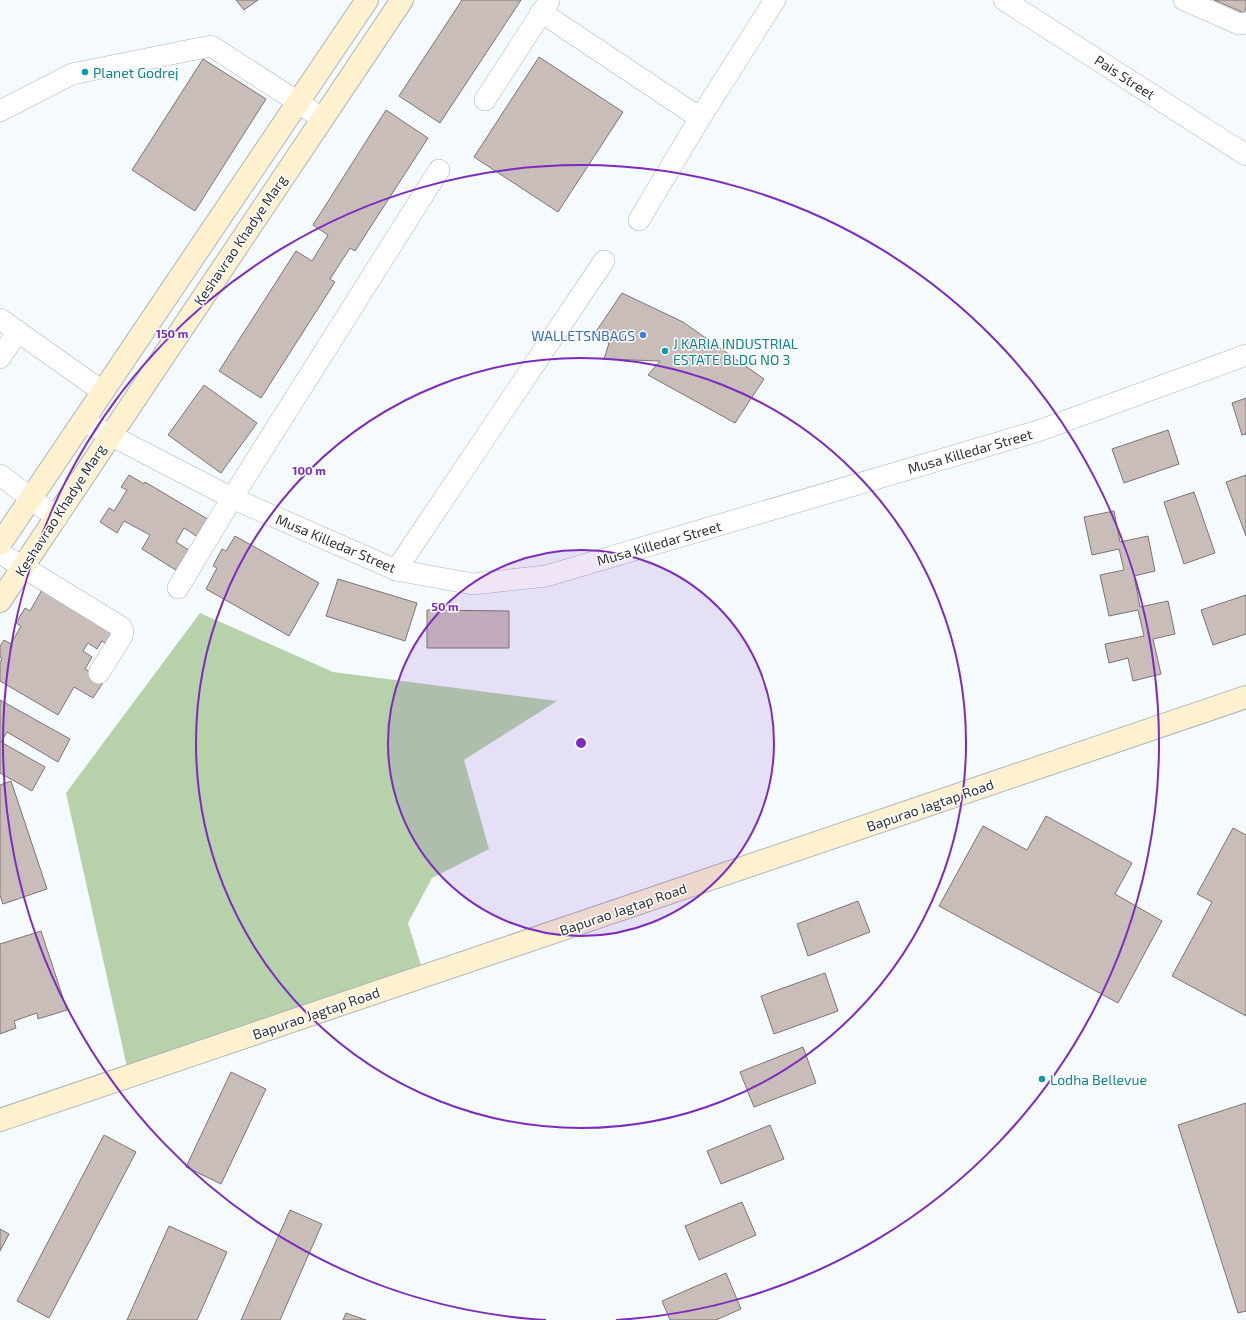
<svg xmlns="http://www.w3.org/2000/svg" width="1246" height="1320" font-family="'Exo 2',sans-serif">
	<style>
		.green { fill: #b7d2ab }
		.building { fill: #c9bdb9; stroke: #7e7470 }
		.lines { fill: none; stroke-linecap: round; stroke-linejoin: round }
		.street-casing { stroke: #acb4bb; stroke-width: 22 }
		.secondary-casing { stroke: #acb4bb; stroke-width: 24 }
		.street { stroke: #fff; stroke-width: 21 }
		.secondary { stroke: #fef1d0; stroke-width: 22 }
		.ring { fill: none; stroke: #7b2cbf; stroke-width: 2 }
		.culture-dot { fill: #0f9aa8; stroke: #fff; stroke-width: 1.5 }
		.shop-dot { fill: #3f7fe0; stroke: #fff; stroke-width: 1.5 }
		.labels { text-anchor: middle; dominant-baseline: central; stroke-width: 3; stroke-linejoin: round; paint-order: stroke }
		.culture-label { font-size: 14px; fill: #0d838f; stroke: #fff; text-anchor: start }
		.street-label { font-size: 14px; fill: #2f3235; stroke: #fff }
		.shop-label { font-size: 14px; fill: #366cbe; stroke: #fff; text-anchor: end }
		.centre { fill: #7b2cbf; stroke: #fff; stroke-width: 2 }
		.ring-label { font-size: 12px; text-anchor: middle; font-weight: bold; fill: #7b2cbf; stroke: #fff; stroke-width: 3; stroke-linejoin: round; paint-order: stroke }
	</style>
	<rect width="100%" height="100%" fill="#f5faff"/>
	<polygon class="green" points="200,613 333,672 557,701 464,760 489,849 432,878 408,923 424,975 129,1076 66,793"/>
	<g class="building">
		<polygon points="236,0 258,0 244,10"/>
		<polygon points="462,0 521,0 440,123 399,96"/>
		<polygon points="1214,0 1246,0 1246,8 1244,13"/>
		<polygon points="539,57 623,112 558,212 474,157"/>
		<polygon points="203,59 266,99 195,211 132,170"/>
		<polygon points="386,110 428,138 355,251 350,248 330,279 335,282 261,398 219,371 296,251 312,261 328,235 313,225"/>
		<polygon points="622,293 683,322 764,379 735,423 648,375 660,361 604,359 609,343 595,333"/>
		<polygon points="204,385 257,423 221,473 168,435"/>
		<polygon points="1246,398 1246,434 1242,435 1232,403"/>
		<polygon points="1168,430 1179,464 1124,483 1112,449"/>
		<polygon points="129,475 144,484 145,482 211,521 201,539 184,528 176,542 192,552 179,572 142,549 150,535 124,521 117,533 100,522 109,508 114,511 127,490 121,487"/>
		<polygon points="1246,475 1246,536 1226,482"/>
		<polygon points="1194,492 1215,553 1184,564 1164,502"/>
		<polygon points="1114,511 1120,542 1148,536 1155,571 1134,576 1140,607 1168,601 1175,634 1153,639 1161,674 1133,681 1128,658 1109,663 1105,644 1144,636 1138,610 1109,616 1100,575 1124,570 1119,549 1092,555 1084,517"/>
		<polygon points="235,536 319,583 289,636 206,589 217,568 213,566 222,549 226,551"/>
		<polygon points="338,579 417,603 405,641 326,616"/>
		<polygon points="43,588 115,631 107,644 102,641 97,649 88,643 83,651 92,657 85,669 104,681 93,698 74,687 58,715 0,681 0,662 2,659 0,657 0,646 4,640 11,644 21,626 16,623 25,608 30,611"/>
		<polygon points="1246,595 1246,634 1213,645 1201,610"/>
		<polygon points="427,610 509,611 509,648 427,648"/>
		<polygon points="0,700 70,739 58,762 7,732 1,742 45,767 32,791 0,773"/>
		<polygon points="11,781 47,889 3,904 0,895 0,785"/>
		<polygon points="1046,816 1132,863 1115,894 1162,921 1118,1003 939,906 983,826 1027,850"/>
		<polygon points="1233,828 1246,835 1246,1016 1172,976 1212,902 1197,894"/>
		<polygon points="858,901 870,932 808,956 797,924"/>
		<polygon points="41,931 67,1010 38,1019 37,1013 14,1021 16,1028 0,1034 0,944"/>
		<polygon points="825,973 838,1011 774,1034 761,996"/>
		<polygon points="803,1047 816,1083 754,1107 740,1072"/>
		<polygon points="231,1072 266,1089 221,1184 186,1167"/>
		<polygon points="1246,1103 1246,1311 1238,1313 1178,1125"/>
		<polygon points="770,1125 784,1159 721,1184 707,1151"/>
		<polygon points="104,1135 136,1152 49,1318 17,1301"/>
		<polygon points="742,1202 756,1235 699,1260 685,1226"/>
		<polygon points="290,1210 322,1224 280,1320 241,1320"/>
		<polygon points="169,1226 227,1252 197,1320 127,1320"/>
		<polygon points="0,1229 9,1234 0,1251"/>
		<polygon points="726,1273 741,1309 716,1320 670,1320 662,1301"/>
		<polygon points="346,1313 366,1320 343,1320"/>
	</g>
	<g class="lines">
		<g class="street-casing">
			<g id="street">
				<polyline points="1004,0 1246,155"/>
				<polyline points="1184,0 1239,24 1246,23"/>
				<polyline points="541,12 700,118"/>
				<polyline points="485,100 549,1"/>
				<polyline points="0,111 72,74 211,46 298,102 322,119"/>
				<polyline points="639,220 700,118 775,0"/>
				<polyline points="0,319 103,392"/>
				<polyline points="0,358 18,331"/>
				<polyline points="83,421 232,498 396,570 473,584 546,576 1038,431 1246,355"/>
				<polyline points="0,475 57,518"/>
				<polyline points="0,553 121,627 123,631 122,636 99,673"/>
				<polyline points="396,570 604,261"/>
				<polyline points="178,588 232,498 439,170"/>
			</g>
		</g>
		<g class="secondary-casing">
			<g id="secondary">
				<polyline points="0,544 367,0"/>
				<polyline points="0,601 402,0"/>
				<polyline points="0,1120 1246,697"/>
			</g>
		</g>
		<use href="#street" class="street"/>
		<use href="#secondary" class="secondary"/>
	</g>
	<circle cx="581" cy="743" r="193" fill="#7b2cbf" fill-opacity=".12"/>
	<g class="ring">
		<circle cx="581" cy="743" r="193"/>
		<circle cx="581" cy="743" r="385"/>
		<path d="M546 1320A578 578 0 1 1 616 1320"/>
	</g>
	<g class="culture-dot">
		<circle cx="85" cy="72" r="4"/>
		<circle cx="665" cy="351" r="4"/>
		<circle cx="1042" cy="1079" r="4"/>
	</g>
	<circle class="shop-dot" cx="643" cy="335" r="4"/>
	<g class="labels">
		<g class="culture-label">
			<text x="93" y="72">Planet Godrej</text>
			<text x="673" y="343">J KARIA INDUSTRIAL<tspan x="673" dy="16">ESTATE BLDG NO 3</tspan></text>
			<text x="1050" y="1079">Lodha Bellevue</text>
		</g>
		<g class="street-label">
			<text transform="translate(1125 77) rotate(33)">Pais Street</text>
			<text transform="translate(240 240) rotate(-56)">Keshavrao Khadye Marg</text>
			<text transform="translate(970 451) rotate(-16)">Musa Killedar Street</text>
			<text transform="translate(60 510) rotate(-57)">Keshavrao Khadye Marg</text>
			<text transform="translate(336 543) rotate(23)">Musa Killedar Street</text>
			<text transform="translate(659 543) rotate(-16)">Musa Killedar Street</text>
			<text transform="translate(930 805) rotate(-19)">Bapurao Jagtap Road</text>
			<text transform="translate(623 909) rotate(-19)">Bapurao Jagtap Road</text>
			<text transform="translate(316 1013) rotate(-19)">Bapurao Jagtap Road</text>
		</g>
		<g class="shop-label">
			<text x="635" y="335">WALLETSNBAGS</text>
		</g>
	</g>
	<circle cx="581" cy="743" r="6" class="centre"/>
	<g class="ring-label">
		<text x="172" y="338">150 m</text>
		<text x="309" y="475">100 m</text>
		<text x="445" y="611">50 m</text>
	</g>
</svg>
